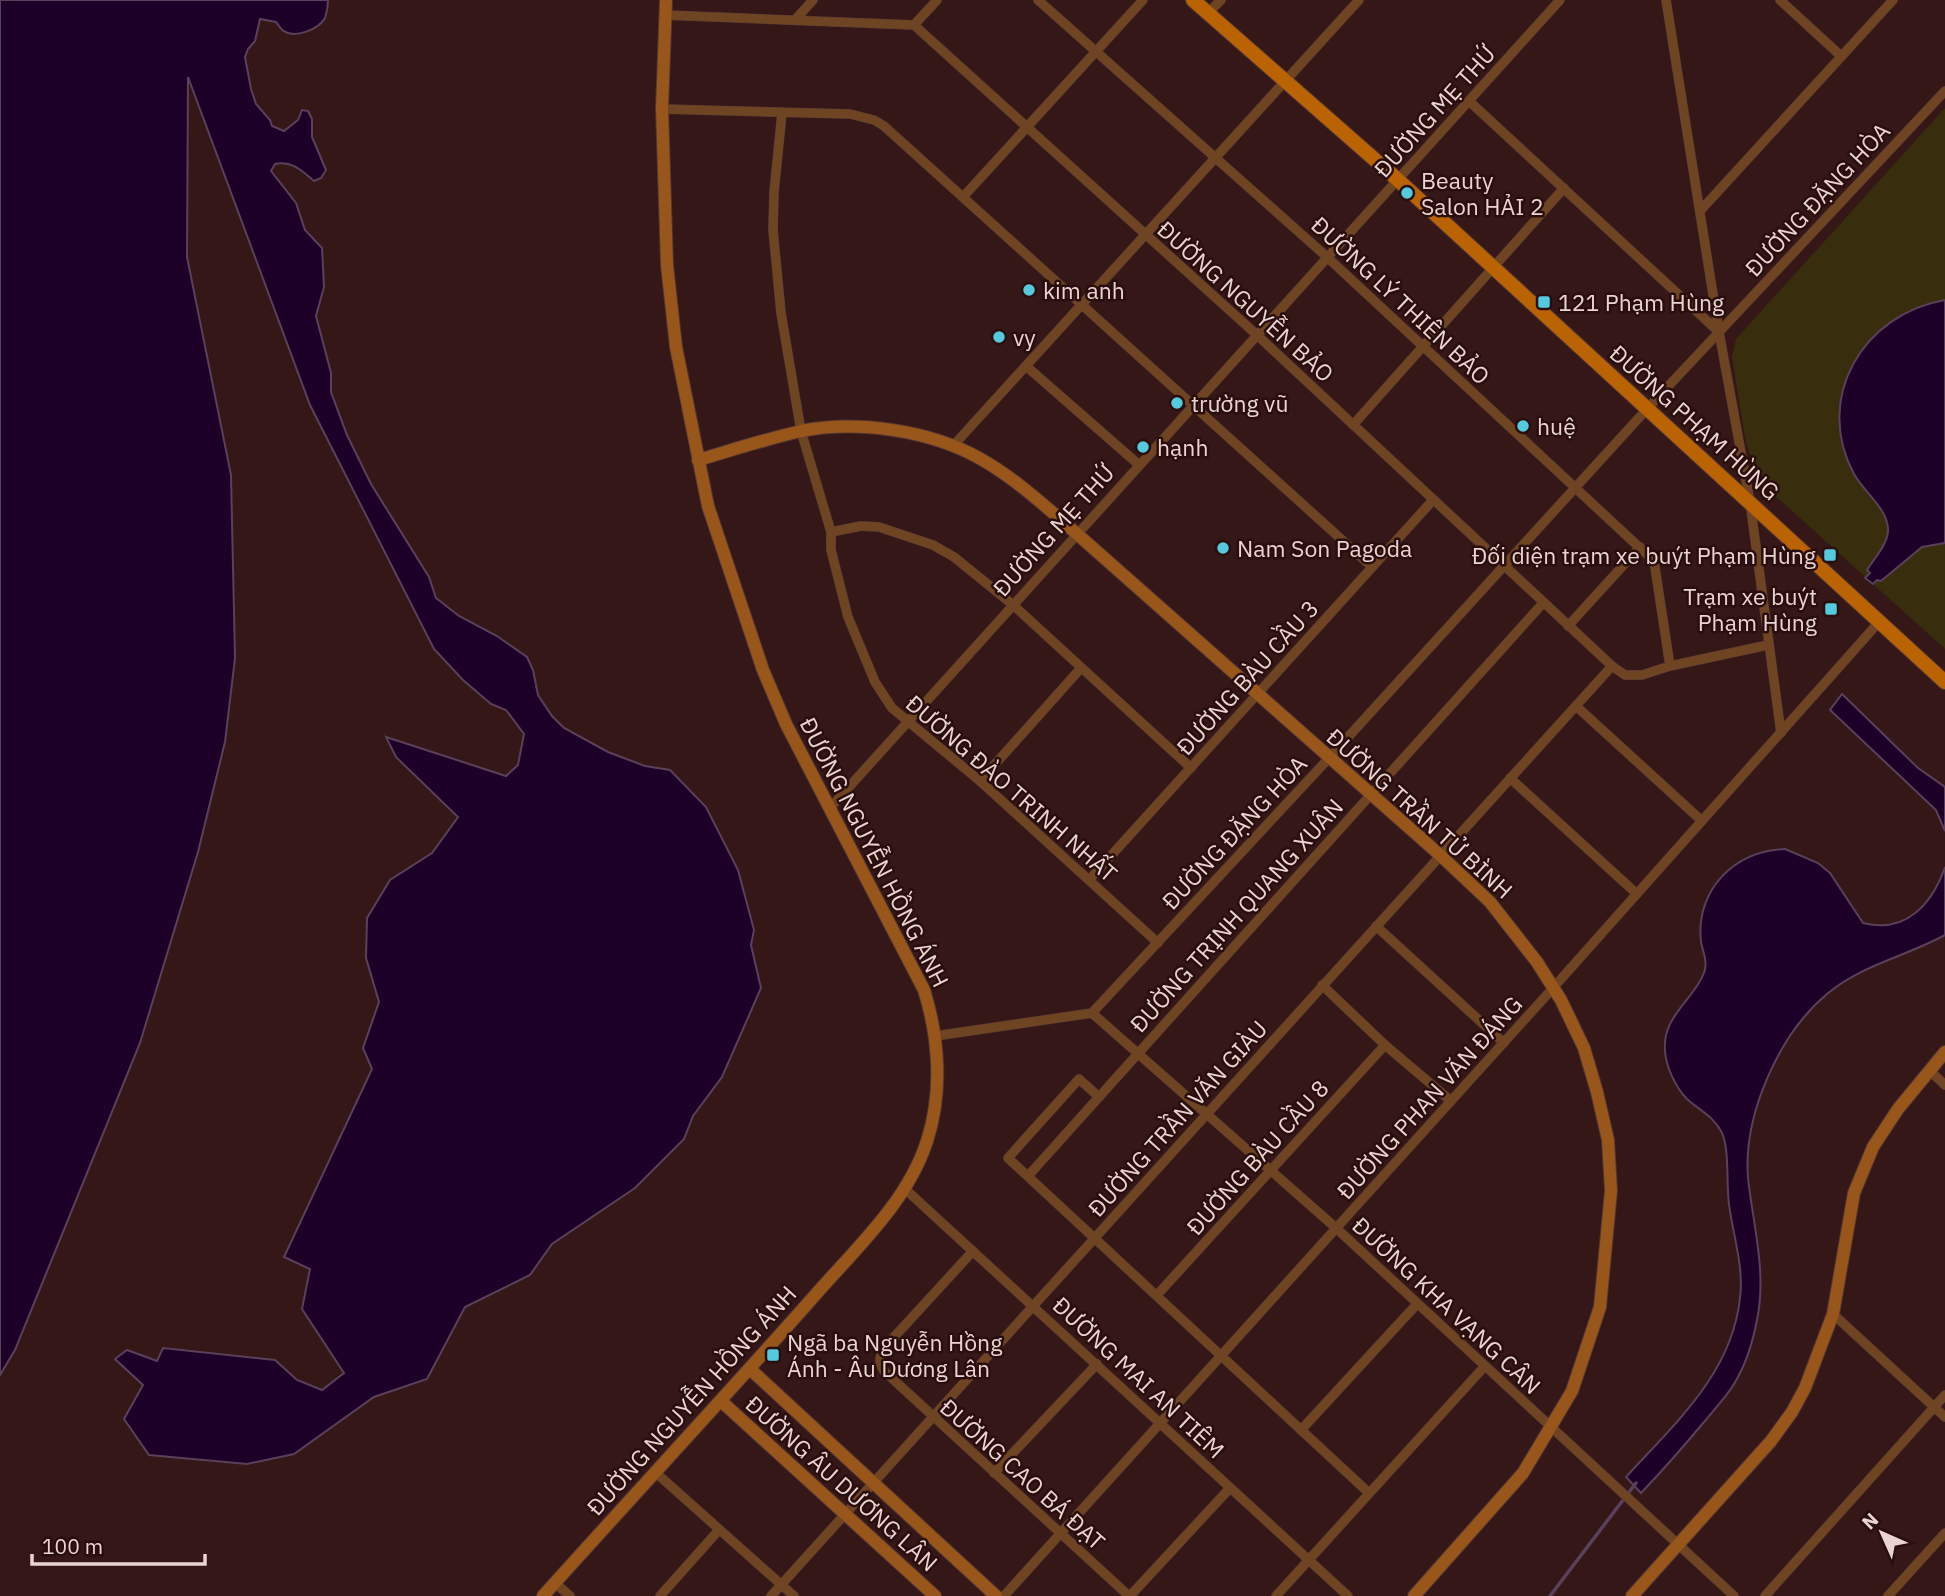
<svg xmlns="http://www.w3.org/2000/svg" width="1945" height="1596" font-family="'IBM Plex Sans',sans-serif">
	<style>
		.green { fill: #382d0d }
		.water { fill: #1c0028; stroke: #5a405b; stroke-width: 2 }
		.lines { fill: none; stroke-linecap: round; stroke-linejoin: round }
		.stream { stroke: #5a405b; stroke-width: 3.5 }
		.street-casing { stroke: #513534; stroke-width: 10 }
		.secondary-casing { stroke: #513534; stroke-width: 14 }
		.primary-casing { stroke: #513534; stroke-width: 16 }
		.street { stroke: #6e4423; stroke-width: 9 }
		.secondary { stroke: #99561a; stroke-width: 12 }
		.primary { stroke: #b96303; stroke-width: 14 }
		.poi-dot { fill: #55cadf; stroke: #2a0e0d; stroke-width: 2.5 }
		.labels { text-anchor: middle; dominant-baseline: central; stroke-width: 5; stroke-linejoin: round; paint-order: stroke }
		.street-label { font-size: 23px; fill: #e9d4d2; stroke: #2a0e0d }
		.poi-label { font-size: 23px; fill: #e9d4d2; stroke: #2a0e0d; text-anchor: start }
	</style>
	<rect width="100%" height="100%" fill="#341716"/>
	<polygon class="green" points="1945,108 1945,649 1770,491 1750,456 1744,432 1732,357 1736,339"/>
	<g class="water">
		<path d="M 0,0 L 328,0 C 328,6 327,12 325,18 C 319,29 295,39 284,31 C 281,30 278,24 276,22 L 260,19 L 255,41 L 248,49 L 245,57 L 251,89 L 256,104 L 270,120 L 272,126 L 284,131 L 298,120 L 302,110 L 308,111 L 312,119 L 312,137 L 326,170 L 321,178 L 314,181 C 302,171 292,160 275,164 L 271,171 L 296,203 L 305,230 L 322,248 L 324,287 L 316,316 L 331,373 L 331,392 L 347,435 L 371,484 L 429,577 L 436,598 L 459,616 L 497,636 L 527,657 L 533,670 L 538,695 L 552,716 L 564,728 L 608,752 L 645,766 L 670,770 L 706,807 L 738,870 L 754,930 L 751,945 L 761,988 L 722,1077 L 693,1116 L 684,1139 L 635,1188 L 552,1244 L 530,1275 L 465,1307 L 427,1379 L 374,1397 L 294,1454 L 247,1464 L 149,1455 L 124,1419 L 143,1385 L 115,1359 L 127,1350 L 157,1361 L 163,1348 L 275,1360 L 297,1380 L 322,1390 L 344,1373 L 302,1309 L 310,1269 L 284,1257 L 372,1069 L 363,1048 L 379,1002 L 366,958 L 367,918 L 390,880 L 432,853 L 458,817 L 396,757 L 386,737 L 506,776 L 518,765 L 524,734 L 506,710 L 491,704 L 463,680 L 434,649 L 310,405 L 188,77 L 187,257 L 231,475 L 235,658 L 225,742 L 198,852 L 140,1043 L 15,1350 L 0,1375 Z"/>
		<path d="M 1945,300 L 1945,543 L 1922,547 L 1881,581 L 1877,580 L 1873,584 L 1865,578 L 1870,573 L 1867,570 C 1875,557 1889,543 1888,528 C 1886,507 1864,492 1854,474 C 1813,398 1863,314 1945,300 Z"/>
		<polygon points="1842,694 1918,768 1945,787 1945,831 1936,810 1830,710"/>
		<path d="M 1785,849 L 1818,863 L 1830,873 L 1863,923 C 1906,934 1932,904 1945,867 L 1945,935 C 1907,956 1861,965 1827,994 C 1779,1034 1743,1115 1748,1178 C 1753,1225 1767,1272 1757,1320 C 1753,1341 1745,1366 1734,1384 C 1726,1397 1714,1410 1704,1422 C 1684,1446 1663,1470 1641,1493 L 1626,1477 C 1674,1424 1732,1374 1740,1298 C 1744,1266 1733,1236 1729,1204 C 1726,1184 1730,1147 1721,1131 C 1713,1116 1699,1110 1687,1099 C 1676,1088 1666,1067 1665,1051 C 1662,1016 1693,1001 1704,973 C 1708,961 1703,953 1701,942 C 1695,890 1735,850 1785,849 Z"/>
	</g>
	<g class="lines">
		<polyline class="stream" points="1550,1596 1636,1483"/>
		<g class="street-casing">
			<g id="street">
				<polyline points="1038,0 1327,257 1654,561 1670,666"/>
				<polyline points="1666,0 1719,332 1750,502 1781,733"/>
				<polyline points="1780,0 1841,56"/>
				<polyline points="1208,13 1221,0"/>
				<polyline points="665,15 914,25 1257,335 1612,666 1625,675 1642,675 1670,666 1768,645"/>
				<polyline points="795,20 813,0"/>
				<polyline points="914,25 937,0"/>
				<polyline points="1469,101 1719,332"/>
				<polyline points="662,109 850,114 874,120 884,126 1372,567"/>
				<polyline points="782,113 774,192 773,230 781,313 801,431 831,532 831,550 848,617 875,682 892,708 980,781 1158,943"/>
				<polyline points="963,197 1143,0"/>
				<polyline points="1700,211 1893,0"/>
				<polyline points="1026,366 1138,464"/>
				<polyline points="1353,425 1564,188"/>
				<polyline points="952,447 1359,0"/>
				<polyline points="831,532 861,526 879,527 933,545 954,557 1012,604 1191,768"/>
				<polyline points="1568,626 1640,547"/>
				<polyline points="1576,706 1702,821"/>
				<polyline points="1510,778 1637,894"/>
				<polyline points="980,781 1081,668"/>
				<polyline points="830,808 1560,0"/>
				<polyline points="1089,880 1433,500"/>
				<polyline points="1376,926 1504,1043"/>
				<polyline points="1322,985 1385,1045 1451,1101"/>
				<polyline points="1092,1013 1329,758 1646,410 1945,91"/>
				<polyline points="935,1036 1092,1013 1336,1228 1734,1596"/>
				<polyline points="1929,1070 1945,1085"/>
				<polyline points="1099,1097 1079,1079 1008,1158 1369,1493"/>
				<polyline points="1028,1176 1543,603"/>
				<polyline points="904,1188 1348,1596"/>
				<path d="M 973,1251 L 885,1347 C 879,1357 878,1361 884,1371 L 1129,1596"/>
				<polyline points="1157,1295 1385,1045"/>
				<polyline points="1833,1314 1945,1417"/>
				<polyline points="1301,1430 1417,1304"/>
				<polyline points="655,1472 794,1596"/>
				<polyline points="994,1473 1097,1364"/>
				<polyline points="555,1583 570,1596"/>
				<polyline points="660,1596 718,1531"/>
				<polyline points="771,1596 1612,666"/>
				<polyline points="1004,1596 1553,988 1879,622"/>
				<polyline points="1130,1596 1230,1488"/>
				<polyline points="1276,1596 1484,1367"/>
				<polyline points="1765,1596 1945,1395"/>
				<polyline points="1888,1596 1945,1533"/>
			</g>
		</g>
		<g class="secondary-casing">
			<g id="secondary">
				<path d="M 698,460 C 732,450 766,439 801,431 C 856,420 929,430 979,458 C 1015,478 1045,506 1076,533 L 1440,855 L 1490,902 L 1537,962 L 1561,1000 L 1584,1048 L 1597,1092 L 1608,1140 L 1611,1191 L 1600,1307 L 1572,1391 L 1523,1473 L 1414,1596"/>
				<polyline points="750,1369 996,1596"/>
				<polyline points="721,1401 935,1596"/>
				<path d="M 543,1596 C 631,1498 721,1401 809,1302 C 851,1253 907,1204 927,1141 C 943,1092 939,1038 924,990 L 786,724 L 763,670 L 708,506 L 676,347 L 667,265 L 662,109 L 666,0"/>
				<polyline points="1632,1596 1771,1441 1792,1412 1805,1388 1833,1314 1854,1193 1873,1147 1898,1109 1945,1052"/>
			</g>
		</g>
		<g class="primary-casing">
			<polyline id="primary" points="1193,0 1398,180 1945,682"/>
		</g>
		<use href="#street" class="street"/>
		<use href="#secondary" class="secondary"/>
		<use href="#primary" class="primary"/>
	</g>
	<g class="poi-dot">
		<circle cx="1407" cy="193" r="7"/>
		<circle cx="1029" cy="290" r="7"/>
		<rect x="1537" y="295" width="14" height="14" rx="3.5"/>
		<circle cx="999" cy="337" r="7"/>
		<circle cx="1177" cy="403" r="7"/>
		<circle cx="1523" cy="426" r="7"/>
		<circle cx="1143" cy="447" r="7"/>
		<circle cx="1223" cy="548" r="7"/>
		<rect x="1823" y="548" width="14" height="14" rx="3.5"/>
		<rect x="1824" y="602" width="14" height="14" rx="3.5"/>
		<rect x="766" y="1348" width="14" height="14" rx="3.5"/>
	</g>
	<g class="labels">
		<g class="street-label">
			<text transform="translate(1434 111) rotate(-48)">ĐƯỜNG MẸ THỨ</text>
			<text transform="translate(1817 199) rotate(-47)">ĐƯỜNG ĐẶNG HÒA</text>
			<text transform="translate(1401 300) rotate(43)">ĐƯỜNG LÝ THIÊN BẢO</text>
			<text transform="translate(1246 301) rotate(42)">ĐƯỜNG NGUYỄN BẢO</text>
			<text transform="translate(1695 422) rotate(42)">ĐƯỜNG PHẠM HÙNG</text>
			<text transform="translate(1053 530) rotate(-48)">ĐƯỜNG MẸ THỨ</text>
			<text transform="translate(1247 677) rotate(-48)">ĐƯỜNG BÀU CẦU 3</text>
			<text transform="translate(1012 788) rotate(41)">ĐƯỜNG ĐÀO TRINH NHẤT</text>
			<text transform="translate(1420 813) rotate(42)">ĐƯỜNG TRẦN TỬ BÌNH</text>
			<text transform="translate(1234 832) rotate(-47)">ĐƯỜNG ĐẶNG HÒA</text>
			<text transform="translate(875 852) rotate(63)">ĐƯỜNG NGUYỄN HỒNG ÁNH</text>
			<text transform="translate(1236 915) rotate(-48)">ĐƯỜNG TRỊNH QUANG XUÂN</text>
			<text transform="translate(1429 1097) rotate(-48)">ĐƯỜNG PHAN VĂN ĐÁNG</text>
			<text transform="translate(1177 1118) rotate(-48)">ĐƯỜNG TRẦN VĂN GIÀU</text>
			<text transform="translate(1257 1157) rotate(-48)">ĐƯỜNG BÀU CẦU 8</text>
			<text transform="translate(1447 1305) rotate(43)">ĐƯỜNG KHA VẠNG CÂN</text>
			<text transform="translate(1139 1377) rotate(43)">ĐƯỜNG MAI AN TIÊM</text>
			<text transform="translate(691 1400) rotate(-48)">ĐƯỜNG NGUYỄN HỒNG ÁNH</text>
			<text transform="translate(1023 1474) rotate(42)">ĐƯỜNG CAO BÁ ĐẠT</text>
			<text transform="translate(842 1483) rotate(42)">ĐƯỜNG ÂU DƯƠNG LÂN</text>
		</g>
		<g class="poi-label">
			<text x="1421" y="180">Beauty<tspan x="1421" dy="26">Salon HẢI 2</tspan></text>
			<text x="1043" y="290">kim anh</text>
			<text x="1558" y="302">121 Phạm Hùng</text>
			<text x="1013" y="337">vy</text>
			<text x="1191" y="403">trường vũ</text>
			<text x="1537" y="426">huệ</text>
			<text x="1157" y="447">hạnh</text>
			<text x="1237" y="548">Nam Son Pagoda</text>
			<text x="1816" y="555" text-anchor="end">Đối diện trạm xe buýt Phạm Hùng</text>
			<text x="1817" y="596" text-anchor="end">Trạm xe buýt<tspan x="1817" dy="26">Phạm Hùng</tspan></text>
			<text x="787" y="1342">Ngã ba Nguyễn Hồng<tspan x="787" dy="26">Ánh - Âu Dương Lân</tspan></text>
		</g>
	</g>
	<g transform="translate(1882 1533) rotate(315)" stroke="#2a0e0d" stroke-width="5" paint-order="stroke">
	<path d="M0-5L12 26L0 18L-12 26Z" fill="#e9d4d2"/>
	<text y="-10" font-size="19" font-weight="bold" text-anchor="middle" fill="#e9d4d2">N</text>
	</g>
	<path d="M32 1554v10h173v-10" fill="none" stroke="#e9d4d2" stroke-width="3.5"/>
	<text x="42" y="1554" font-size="21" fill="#e9d4d2" stroke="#2a0e0d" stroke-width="5" paint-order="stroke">100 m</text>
</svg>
